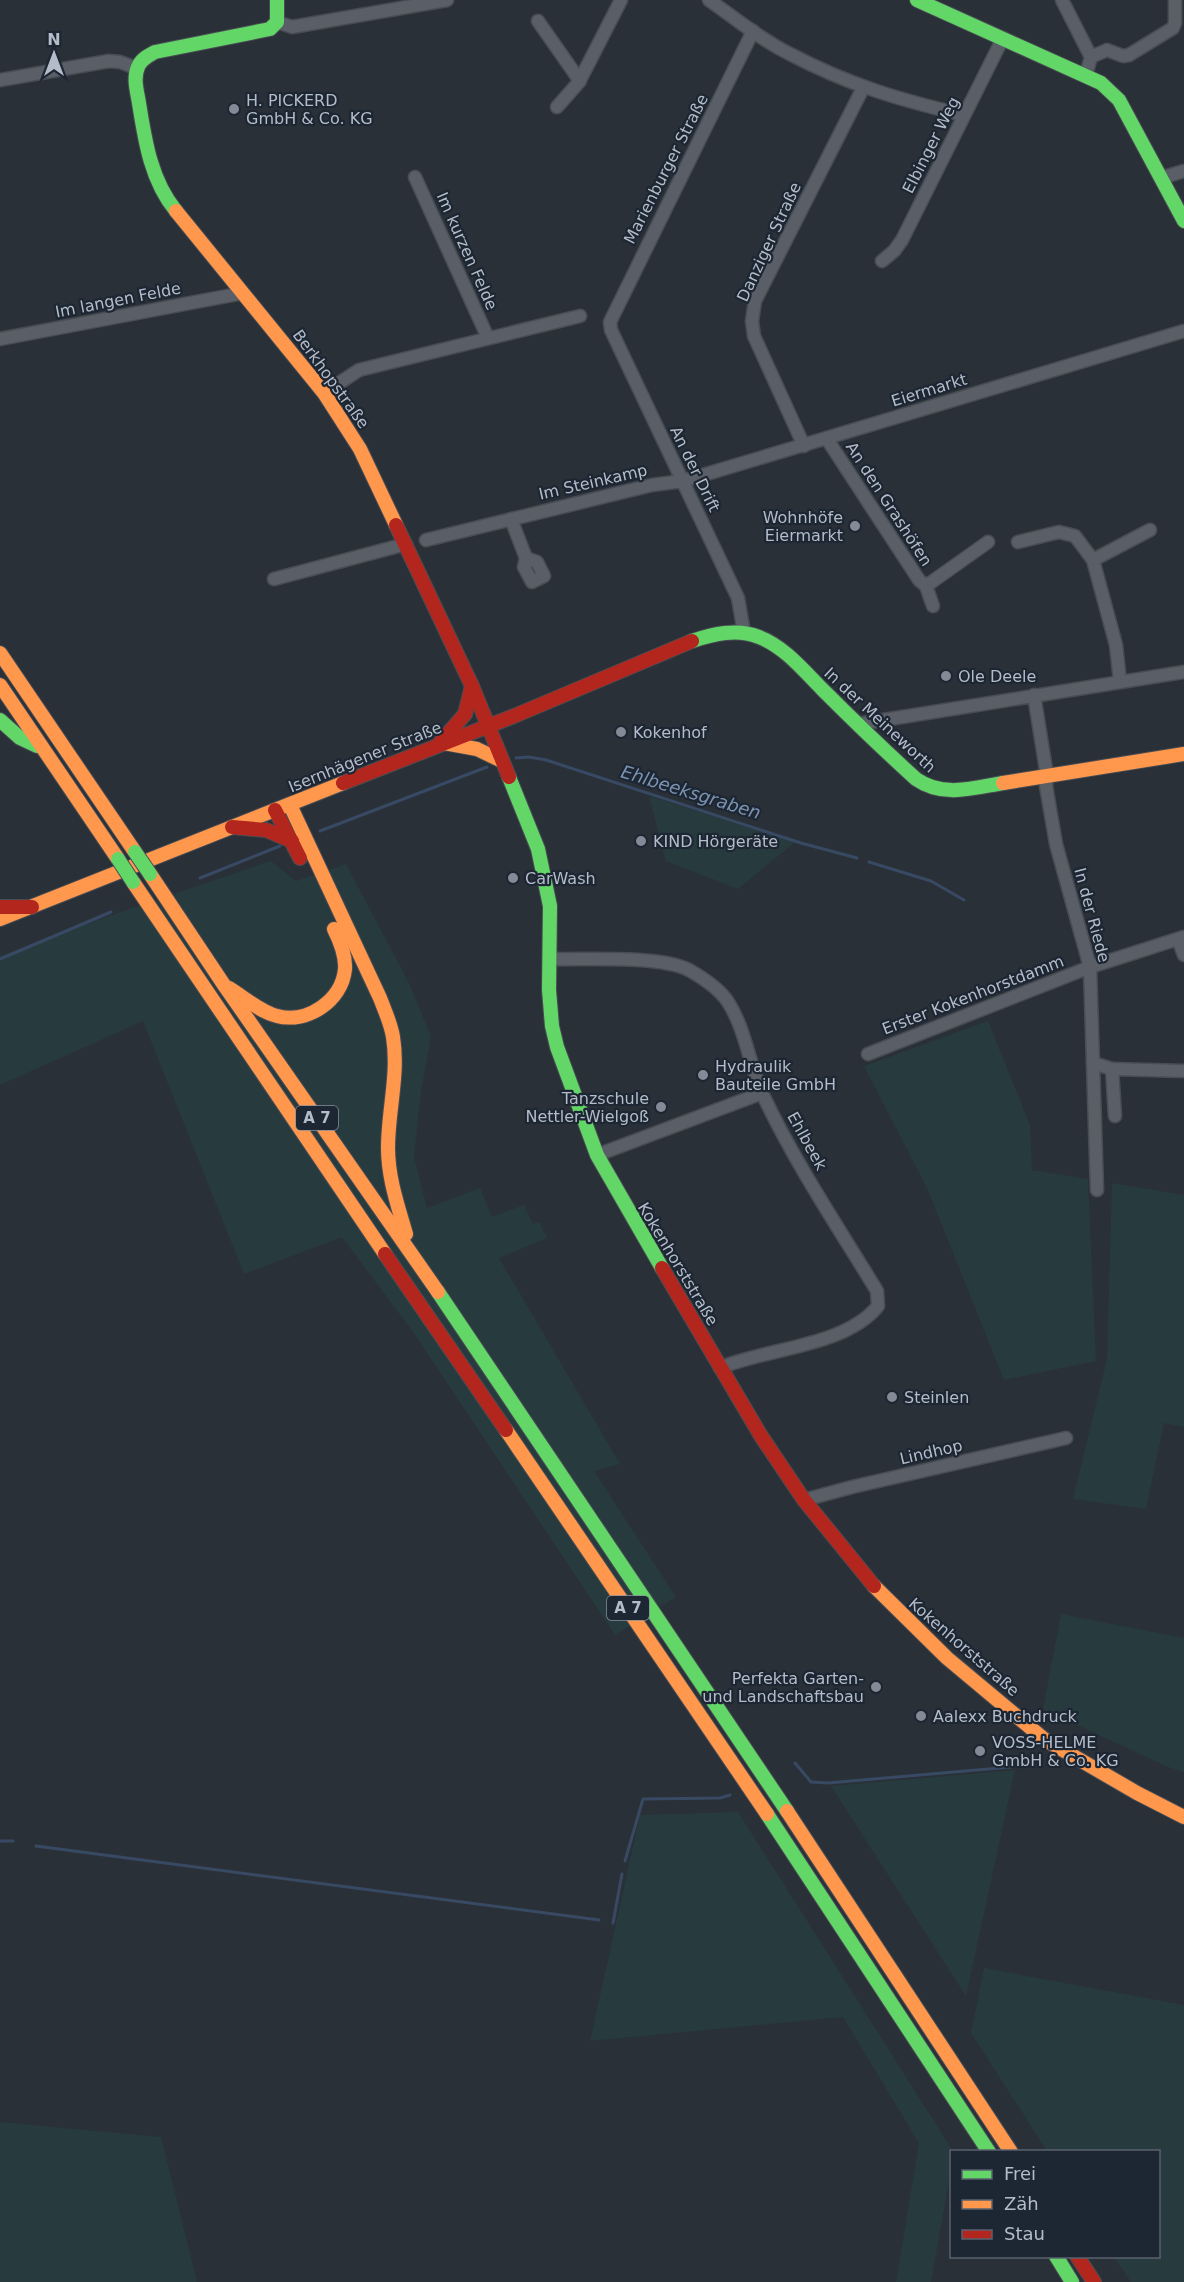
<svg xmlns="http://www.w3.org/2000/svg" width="1184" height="2282" font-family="'DejaVu Sans',sans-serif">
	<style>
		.green { fill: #273a3e }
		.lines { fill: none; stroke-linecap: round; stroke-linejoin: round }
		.stream { stroke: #384963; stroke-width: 3 }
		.street-casing { stroke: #484c53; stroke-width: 15 }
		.fast-casing { stroke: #484c53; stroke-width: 16 }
		.slow-casing { stroke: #484c53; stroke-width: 16 }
		.jam-casing { stroke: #484c53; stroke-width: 16 }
		.street { stroke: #5a5e66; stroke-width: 12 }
		.fast { stroke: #63d668; stroke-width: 14 }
		.slow { stroke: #ff974d; stroke-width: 14 }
		.jam { stroke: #b3261e; stroke-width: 14 }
		.fast-bridge-casing { stroke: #474c53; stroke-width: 16; stroke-linecap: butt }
		.fast-bridge { stroke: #63d668; stroke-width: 14 }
		.poi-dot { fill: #848b96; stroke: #1d2633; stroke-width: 2 }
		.labels { text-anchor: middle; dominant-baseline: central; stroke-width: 4.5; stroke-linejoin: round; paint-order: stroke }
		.shield { fill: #1d2633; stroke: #878f9c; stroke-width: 1.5 }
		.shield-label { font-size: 15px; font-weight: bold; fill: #b4bcc9 }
		.poi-label { font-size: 16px; fill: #b4bcc9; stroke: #1d2633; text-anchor: start }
		.street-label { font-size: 16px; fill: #b4bcc9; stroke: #1d2633 }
		.water-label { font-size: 18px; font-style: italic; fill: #7c92b1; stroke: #1d2633 }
	</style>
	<rect width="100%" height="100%" fill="#2a3038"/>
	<g class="green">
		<polygon points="649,796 795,842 738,889 666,861"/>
		<polygon points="271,861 296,881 346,864 409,983 431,1036 421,1091 414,1157 427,1208 480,1188 492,1217 524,1205 533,1224 539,1222 547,1238 499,1258 620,1464 594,1471 676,1597 615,1635 416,1336 342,1237 244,1274 143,1021 0,1085 0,956 115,914"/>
		<polygon points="988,1021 1030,1125 1032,1170 1088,1179 1096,1361 1004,1380 927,1188 864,1066"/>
		<polygon points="1112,1183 1184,1195 1184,1427 1164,1423 1146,1509 1073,1499 1107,1359"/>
		<polygon points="1061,1614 1184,1638 1184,1772 1168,1767 1043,1709"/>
		<polygon points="1015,1770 966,1996 831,1786"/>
		<polygon points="738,1812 953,2151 952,2152 951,2170 931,2282 896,2282 919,2143 843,2017 590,2041 640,1815"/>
		<polygon points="984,1968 1184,2005 1184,2282 1131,2282 1114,2257 1158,2256 1158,2152 1047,2151 971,2033"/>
		<polygon points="0,2122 161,2137 197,2282 0,2282"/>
	</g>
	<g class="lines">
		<g class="stream">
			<polyline points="516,758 529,757 546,760 801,843 857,858"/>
			<polyline points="320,831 487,767"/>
			<polyline points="869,862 931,881 964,900"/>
			<polyline points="200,878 280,846"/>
			<polyline points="0,959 111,912"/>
			<polyline points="795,1763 811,1782 828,1783 1011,1767"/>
			<polyline points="0,1841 13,1841"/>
			<polyline points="36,1846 599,1920"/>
			<polyline points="625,1861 643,1799 720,1798 730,1795"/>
			<polyline points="613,1923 622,1874"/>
		</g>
		<g class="street-casing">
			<g id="street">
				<path d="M 709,0 C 735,18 761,40 790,54 C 849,85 900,100 964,115"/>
				<polyline points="1062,0 1091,57 1086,75"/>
				<polyline points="538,21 580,81"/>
				<polyline points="277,22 292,27 447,0"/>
				<polyline points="1091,57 1107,50 1123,56 1129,55 1173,28 1175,23 1175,0"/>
				<polyline points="0,80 109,61 120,62 136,68"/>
				<polyline points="557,107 579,82 621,0"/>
				<polyline points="415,177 488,338"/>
				<polyline points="1161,178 1184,171"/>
				<polyline points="882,261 894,251 902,240 1003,38"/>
				<polyline points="0,339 243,293"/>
				<polyline points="324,393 359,370 580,316"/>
				<polyline points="827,439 919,580 926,586 988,542"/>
				<polyline points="804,446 754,336 752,321 755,301 863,88"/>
				<polyline points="511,519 526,558 524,567 532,582 544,576 537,562 526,558"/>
				<polyline points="426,540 652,485 683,481 1184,331"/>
				<polyline points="1018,542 1059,532 1075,536 1093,560 1116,645 1120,681"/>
				<polyline points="1093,560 1150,530"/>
				<polyline points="274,579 406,544"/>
				<polyline points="926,586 933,606"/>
				<polyline points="744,633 738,598 611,330 610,322 753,31"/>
				<polyline points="1034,695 1047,776 1046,786 1056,844 1090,967 1093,1063 1112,1069 1115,1116"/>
				<polyline points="858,724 1184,672"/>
				<polyline points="1178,939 1184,955"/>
				<path d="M 550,959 C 585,960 659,955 689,970 C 703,978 719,988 728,1002 C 746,1030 749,1065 763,1095 C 795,1163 838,1227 877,1291 L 878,1306 C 845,1347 766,1348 720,1368"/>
				<polyline points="868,1054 1090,967 1184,937"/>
				<polyline points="1093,1063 1097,1190"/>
				<polyline points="1112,1069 1184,1071"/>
				<polyline points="597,1155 762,1093"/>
				<polyline points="804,1500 852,1487 1066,1438"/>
			</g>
		</g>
		<g class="fast-casing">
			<g id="fast">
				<polyline points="917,0 1101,83 1119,100 1184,221"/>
				<path d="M 176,211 C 151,181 145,141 139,103 C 137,91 133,78 138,67 C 141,59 148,56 155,52 L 270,29 L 277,22 L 277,0"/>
				<path d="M 692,641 C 713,634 737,628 759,637 C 785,647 804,671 823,690 C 853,720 884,750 916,779 C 943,798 973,788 1003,783"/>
				<polyline points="0,720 20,738 37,746"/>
				<polyline points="509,777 538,849 550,906 549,990 552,1026 557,1047 597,1155 662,1268"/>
				<polyline points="438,1292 787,1811"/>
				<polyline points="767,1814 989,2152"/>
				<polyline points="1056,2256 1072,2282"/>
			</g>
		</g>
		<g class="slow-casing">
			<g id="slow">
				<polyline points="176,211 324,393 360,449 396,525"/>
				<polyline points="0,653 135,852"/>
				<polyline points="0,685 118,859"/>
				<polyline points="444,743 477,749 502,761"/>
				<polyline points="1003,783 1184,754"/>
				<path d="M 290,805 L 380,998 C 385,1011 391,1024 393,1037 C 399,1074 388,1111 388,1148 C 388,1178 398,1206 406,1234"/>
				<polyline points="150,874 224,985 438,1292"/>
				<polyline points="133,882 385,1254"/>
				<polyline points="0,919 343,783"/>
				<path d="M 229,988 C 244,997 260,1012 277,1016 C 307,1024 342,1001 345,969 C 346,955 340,941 334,929"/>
				<polyline points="506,1430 767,1814"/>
				<polyline points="874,1586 947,1658 1044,1739 1137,1793 1184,1817"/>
				<polyline points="787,1811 1011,2152"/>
			</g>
		</g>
		<g class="jam-casing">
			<g id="jam">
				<polyline points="396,525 472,686 509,777"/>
				<polyline points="439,744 465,714 472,686"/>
				<polyline points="343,783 514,716 692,641"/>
				<polyline points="275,810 300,858"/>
				<polyline points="232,827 266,830 292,841"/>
				<polyline points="0,907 32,907"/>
				<polyline points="385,1254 506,1430"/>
				<polyline points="662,1268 761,1436 804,1500 874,1586"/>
				<polyline points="1077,2256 1094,2282"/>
			</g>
		</g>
		<use href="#street" class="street"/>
		<use href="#fast" class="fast"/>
		<use href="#slow" class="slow"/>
		<use href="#jam" class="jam"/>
		<g class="fast-bridge-casing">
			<g id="fast-bridge">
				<polyline points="135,852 150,874"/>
				<polyline points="118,859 133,882"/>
			</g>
		</g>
		<use href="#fast-bridge" class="fast-bridge"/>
	</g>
	<g class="poi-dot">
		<circle cx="234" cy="109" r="6"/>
		<circle cx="855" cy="526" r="6"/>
		<circle cx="946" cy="676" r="6"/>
		<circle cx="621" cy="732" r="6"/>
		<circle cx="641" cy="841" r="6"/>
		<circle cx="513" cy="878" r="6"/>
		<circle cx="703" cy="1075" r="6"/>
		<circle cx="661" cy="1107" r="6"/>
		<circle cx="892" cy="1397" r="6"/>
		<circle cx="876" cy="1687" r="6"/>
		<circle cx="921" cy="1716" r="6"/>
		<circle cx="980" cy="1751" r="6"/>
	</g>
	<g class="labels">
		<g class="shield">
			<rect x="296" y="1106" width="42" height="24" rx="4.5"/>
			<rect x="607" y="1596" width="42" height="24" rx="4.5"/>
		</g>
		<g class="shield-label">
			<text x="317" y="1118">A 7</text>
			<text x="628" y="1608">A 7</text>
		</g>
		<g class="poi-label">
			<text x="246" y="100">H. PICKERD<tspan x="246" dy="18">GmbH &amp; Co. KG</tspan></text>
			<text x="843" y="517" text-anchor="end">Wohnhöfe<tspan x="843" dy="18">Eiermarkt</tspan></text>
			<text x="958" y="676">Ole Deele</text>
			<text x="633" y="732">Kokenhof</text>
			<text x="653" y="841">KIND Hörgeräte</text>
			<text x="525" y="878">CarWash</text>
			<text x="715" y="1066">Hydraulik<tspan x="715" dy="18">Bauteile GmbH</tspan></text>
			<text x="649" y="1098" text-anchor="end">Tanzschule<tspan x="649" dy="18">Nettler-Wielgoß</tspan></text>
			<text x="904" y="1397">Steinlen</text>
			<text x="864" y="1678" text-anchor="end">Perfekta Garten-<tspan x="864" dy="18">und Landschaftsbau</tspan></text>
			<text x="933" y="1716">Aalexx Buchdruck</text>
			<text x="992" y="1742">VOSS-HELME<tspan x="992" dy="18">GmbH &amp; Co. KG</tspan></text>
		</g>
		<g class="street-label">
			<text transform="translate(931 145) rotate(-63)">Elbinger Weg</text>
			<text transform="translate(666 169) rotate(-63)">Marienburger Straße</text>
			<text transform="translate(769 242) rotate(-65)">Danziger Straße</text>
			<text transform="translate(467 251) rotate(66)">Im kurzen Felde</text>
			<text transform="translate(118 300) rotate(-11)">Im langen Felde</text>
			<text transform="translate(331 379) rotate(54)">Berkhopstraße</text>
			<text transform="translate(929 390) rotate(-17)">Eiermarkt</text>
			<text transform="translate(695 469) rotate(64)">An der Drift</text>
			<text transform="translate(593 482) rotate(-13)">Im Steinkamp</text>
			<text transform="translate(889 504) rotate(57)">An den Grashöfen</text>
			<text transform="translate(880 720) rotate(43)">In der Meineworth</text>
			<text transform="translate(365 757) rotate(-22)">Isernhägener Straße</text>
			<text transform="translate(1092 915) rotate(75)">In der Riede</text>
			<text transform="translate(973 995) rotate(-21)">Erster Kokenhorstdamm</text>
			<text transform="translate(807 1141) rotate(61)">Ehlbeek</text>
			<text transform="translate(678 1264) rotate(59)">Kokenhorststraße</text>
			<text transform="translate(931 1452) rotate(-13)">Lindhop</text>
			<text transform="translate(964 1647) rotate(41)">Kokenhorststraße</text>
		</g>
		<g class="water-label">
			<text transform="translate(691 792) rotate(17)">Ehlbeeksgraben</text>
		</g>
	</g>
	<rect x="950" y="2150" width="210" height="108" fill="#1d2633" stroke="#59626f" stroke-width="1.5"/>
	<rect x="962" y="2170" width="30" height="9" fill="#63d668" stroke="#59626f" stroke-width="1.5"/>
	<text x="1004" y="2180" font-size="18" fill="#b4bcc9">Frei</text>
	<rect x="962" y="2200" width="30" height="9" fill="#ff974d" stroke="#59626f" stroke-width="1.5"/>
	<text x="1004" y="2210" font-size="18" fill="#b4bcc9">Zäh</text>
	<rect x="962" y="2230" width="30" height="9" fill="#b3261e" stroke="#59626f" stroke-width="1.5"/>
	<text x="1004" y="2240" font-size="18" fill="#b4bcc9">Stau</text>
	<g transform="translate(54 54)" stroke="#1d2633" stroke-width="4.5" paint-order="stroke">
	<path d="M0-4.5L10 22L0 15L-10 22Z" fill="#b4bcc9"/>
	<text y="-9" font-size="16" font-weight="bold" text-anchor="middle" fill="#b4bcc9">N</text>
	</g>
</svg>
